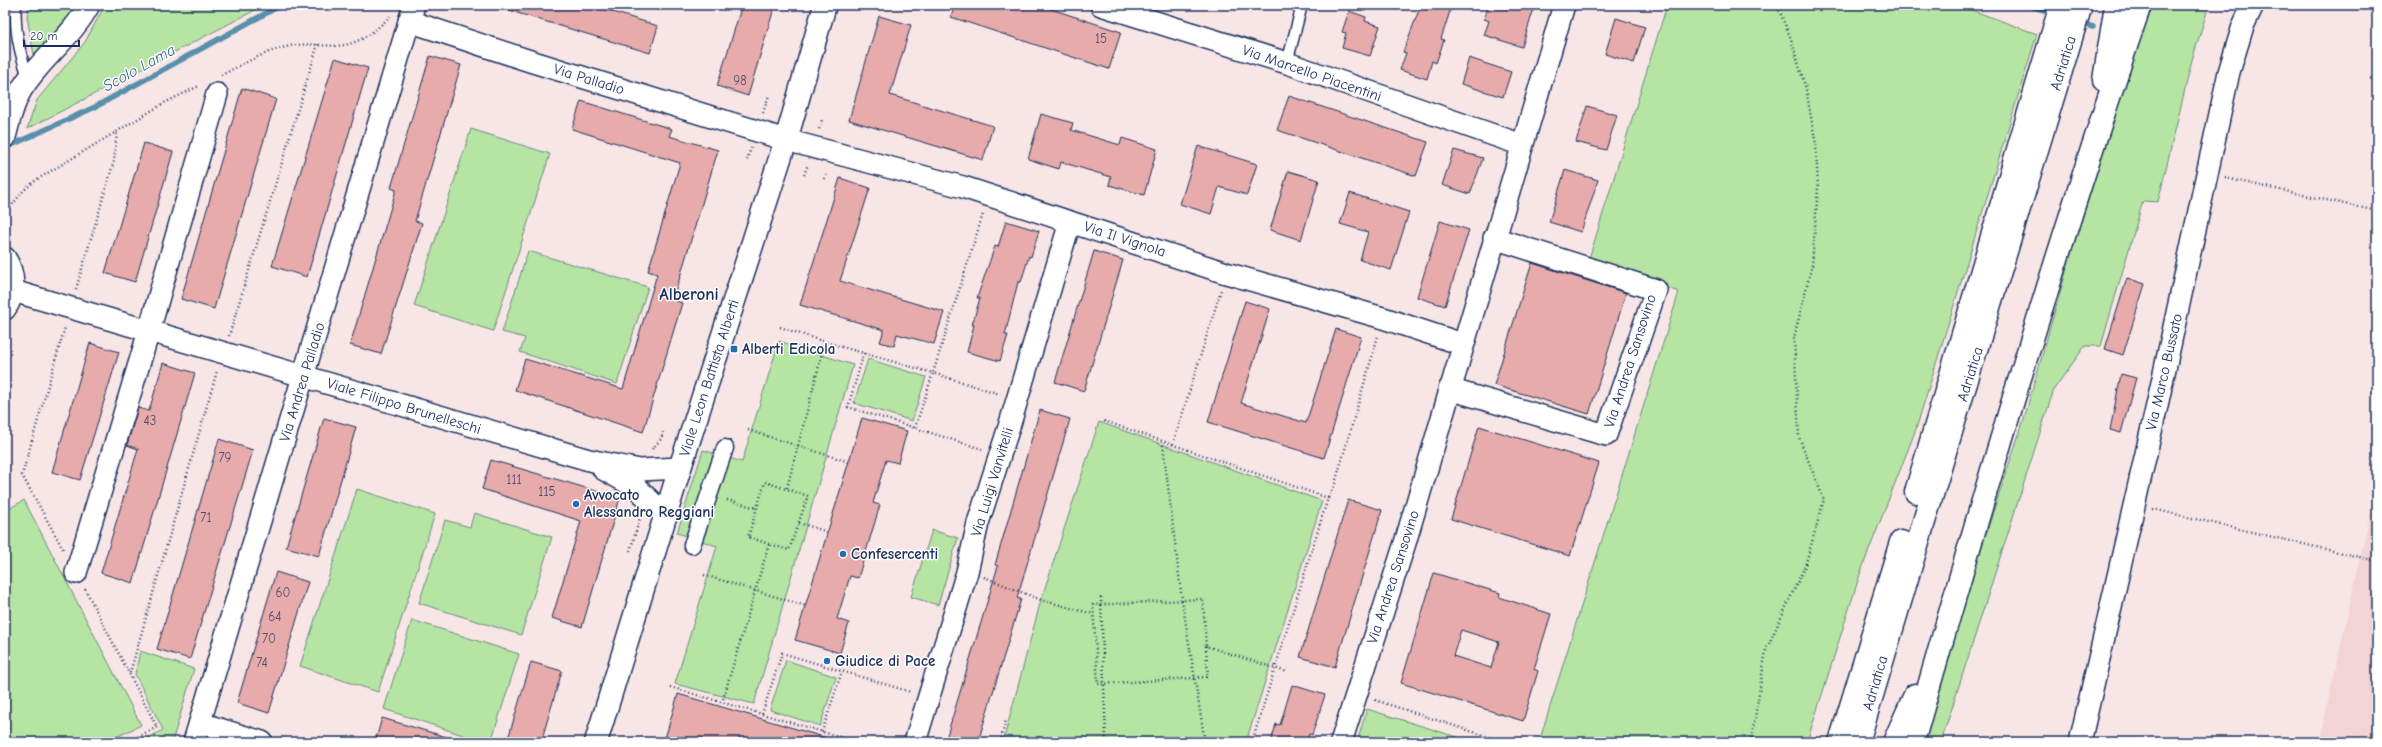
<svg xmlns="http://www.w3.org/2000/svg" width="2382" height="747" font-family="'Comic Neue',sans-serif">
	<style>
		.built { fill: #f3d4d4 }
		.green { fill: #b6e4a3; stroke: #688a80 }
		.lines { fill: none; stroke-linecap: round; stroke-linejoin: round }
		.stream { stroke: #588fab; stroke-width: 5.5 }
		.building { fill: #e6abaa; stroke: #1b2f5e; fill-rule: evenodd }
		.service-casing { stroke: #1b2f5e; stroke-width: 13 }
		.pedestrian-casing { stroke: #1b2f5e; stroke-width: 19 }
		.minor-casing { stroke: #1b2f5e; stroke-width: 24 }
		.secondary-casing { stroke: #1b2f5e; stroke-width: 25 }
		.trunk-casing { stroke: #1b2f5e; stroke-width: 25 }
		.path { stroke: #1b2f5e; stroke-width: 2.5; stroke-dasharray: 1 3; stroke-linecap: butt }
		.service { stroke: #fff; stroke-width: 10 }
		.pedestrian { stroke: #fff; stroke-width: 16 }
		.minor { stroke: #fff; stroke-width: 21 }
		.secondary { stroke: #fff; stroke-width: 22 }
		.trunk { stroke: #fff; stroke-width: 22 }
		.poi-dot { fill: #1f6fb2; stroke: #fff; stroke-width: 1.5 }
		.labels { text-anchor: middle; dominant-baseline: central; stroke-width: 3; stroke-linejoin: round; paint-order: stroke }
		.number-label { font-size: 13px; fill: #4e4e71 }
		.street-label { font-size: 15px; fill: #1b2f5e; stroke: #fff }
		.poi-label { font-size: 15px; font-weight: bold; fill: #1b2f5e; stroke: #fff; text-anchor: start }
		.water-label { font-size: 16px; font-style: italic; fill: #3a5f85; stroke: #fff }
		.quarter-label { font-size: 17px; font-weight: bold; fill: #1b2f5e; stroke: #fff }
	</style>
	<rect width="100%" height="100%" fill="#f8e6e6"/>
	<filter id="ink" filterUnits="userSpaceOnUse"><feTurbulence type="fractalNoise" baseFrequency=".025" numOctaves="2"/><feDisplacementMap in="SourceGraphic" scale="8" xChannelSelector="R" yChannelSelector="G"/><feConvolveMatrix kernelMatrix="1 2 1 2 8 2 1 2 1" color-interpolation-filters="sRGB"/></filter>
	<g filter="url(#ink)">
		<polygon class="built" points="2377,483 2377,742 2319,742"/>
		<g class="green">
			<polygon points="29,5 75,5 70,16 34,55 27,17"/>
			<polygon points="105,5 265,5 27,129 37,100 85,42"/>
			<polygon points="1667,5 1958,5 2037,34 1916,429 1861,571 1807,742 1539,742 1679,292 1588,262"/>
			<polygon points="2150,5 2209,5 2192,60 2158,202 2143,201 2101,346 2085,346 2054,389 1941,742 1919,742 1931,700 2024,419 2071,254"/>
			<polygon points="471,129 550,154 493,331 414,306"/>
			<polygon points="528,251 648,287 617,384 520,352 525,338 502,332"/>
			<polygon points="779,341 853,365 754,704 675,684 717,546 677,533 703,450 742,462"/>
			<polygon points="868,359 926,377 912,421 854,403"/>
			<polygon points="1099,422 1322,501 1246,742 1003,742 1041,600"/>
			<polygon points="357,489 435,514 378,692 300,666"/>
			<polygon points="24,500 141,725 106,742 5,742 5,511"/>
			<polygon points="474,513 552,537 521,635 419,603 445,520 470,527"/>
			<polygon points="932,530 958,538 938,605 911,597"/>
			<polygon points="412,620 519,654 491,742 484,742 384,709"/>
			<polygon points="140,651 194,669 172,742 140,742 163,730 135,674"/>
			<polygon points="786,660 836,677 820,726 770,710"/>
			<polygon points="1367,709 1473,742 1357,742"/>
		</g>
		<g class="lines">
			<g class="stream">
				<polyline points="2028,5 2055,14"/>
				<polyline points="2080,23 2093,27"/>
				<polyline points="5,148 95,107 281,5"/>
			</g>
		</g>
		<g class="building">
			<polygon points="505,5 591,5 658,26 650,53 504,9"/>
			<polygon points="742,5 775,5 748,96 717,86"/>
			<polygon points="955,5 1039,5 1121,32 1109,69 951,17"/>
			<polygon points="1421,5 1452,5 1441,39 1444,40 1436,63 1432,61 1427,79 1400,70 1406,53 1403,52"/>
			<polygon points="1489,5 1535,5 1522,47 1484,35 1489,21 1484,19"/>
			<polygon points="1349,11 1366,17 1365,21 1380,26 1370,56 1342,48 1346,33 1342,32"/>
			<polygon points="879,16 911,25 890,95 993,126 983,160 849,120"/>
			<polygon points="1616,18 1645,27 1634,63 1605,54"/>
			<polygon points="430,56 461,65 415,221 422,223 381,354 350,345 396,190 391,188"/>
			<polygon points="335,58 368,68 307,277 272,266"/>
			<polygon points="1469,58 1511,72 1503,97 1461,84"/>
			<polygon points="242,88 276,99 214,309 181,299"/>
			<polygon points="1289,96 1428,142 1416,176 1277,130"/>
			<polygon points="581,101 672,129 669,136 718,150 673,300 682,303 643,432 515,390 525,359 623,389 657,274 648,271 680,163 572,129"/>
			<polygon points="1587,106 1617,115 1606,150 1576,142"/>
			<polygon points="1041,114 1073,123 1071,130 1120,145 1122,138 1157,149 1144,195 1109,185 1111,177 1061,162 1059,169 1028,159"/>
			<polygon points="144,143 173,152 135,282 105,273"/>
			<polygon points="1198,146 1257,164 1247,195 1219,187 1211,214 1180,204"/>
			<polygon points="1454,150 1483,158 1470,194 1442,185"/>
			<polygon points="1565,170 1598,180 1581,232 1549,222"/>
			<polygon points="1288,171 1319,180 1301,240 1270,230"/>
			<polygon points="840,178 870,188 840,281 944,312 934,344 897,334 894,346 880,342 884,330 800,305"/>
			<polygon points="1350,193 1409,212 1391,270 1360,260 1368,232 1340,224"/>
			<polygon points="1006,221 1039,231 1031,257 1029,256 1021,282 1018,282 1005,335 1008,335 1000,361 967,352 974,325 972,325 980,298 977,298 995,246 998,247"/>
			<polygon points="1440,221 1469,230 1445,306 1417,297"/>
			<polygon points="1094,251 1123,260 1084,391 1055,382"/>
			<polygon points="1532,263 1626,293 1589,414 1494,385"/>
			<polygon points="2127,278 2145,284 2123,355 2105,349"/>
			<polygon points="1245,301 1270,309 1241,403 1306,423 1336,329 1361,337 1324,458 1208,422"/>
			<polygon points="90,343 119,352 80,480 52,472"/>
			<polygon points="163,363 195,373 133,583 101,573 138,449 127,445 138,408 149,411"/>
			<polygon points="2121,374 2136,378 2121,433 2110,430"/>
			<polygon points="1040,410 1070,419 1017,598 1021,599 978,742 945,742 998,566 995,565"/>
			<polygon points="324,418 356,427 319,556 286,547"/>
			<polygon points="862,418 907,431 898,463 886,460 873,503 880,505 858,578 850,576 837,619 849,623 840,653 795,640"/>
			<polygon points="1479,426 1599,463 1570,556 1451,519"/>
			<polygon points="219,439 253,450 190,659 157,649"/>
			<polygon points="491,460 620,498 582,627 552,618 581,521 482,489"/>
			<polygon points="1348,500 1382,510 1335,667 1300,657"/>
			<polygon points="276,572 308,582 269,713 237,703"/>
			<path d="M 1434,573 L 1500,593 L 1499,597 L 1551,614 L 1534,669 L 1538,671 L 1523,721 L 1401,683 ZM 1461,630 L 1499,642 L 1491,668 L 1453,656 Z"/>
			<polygon points="531,662 562,671 541,742 507,742"/>
			<polygon points="1292,685 1325,695 1312,735 1309,734 1306,742 1271,742 1276,724 1280,725"/>
			<polygon points="678,694 827,738 826,742 664,742"/>
			<polygon points="382,718 450,738 449,742 375,742"/>
		</g>
		<g class="lines">
			<g class="service-casing">
				<g id="service">
					<path d="M 16,5 C 14,31 20,55 29,79"/>
					<polyline points="1287,63 1302,5"/>
				</g>
			</g>
			<g class="pedestrian-casing">
				<polyline id="pedestrian" points="692,545 725,448"/>
			</g>
			<g class="minor-casing">
				<g id="minor">
					<polyline points="1101,5 1287,63 1522,145"/>
					<polyline points="409,21 530,61 786,140 963,187 1226,273 1383,318 1462,344"/>
					<path d="M 5,137 C 9,122 12,106 20,92 C 38,60 71,39 89,5"/>
					<path d="M 5,258 C 15,273 16,294 5,309"/>
					<polyline points="13,291 589,460 640,470 680,468"/>
					<polyline points="1449,389 1606,435 1656,290 1494,238"/>
					<polyline points="603,469 637,488 666,516"/>
					<polyline points="76,573 149,331 217,94"/>
					<polyline points="200,723 262,742"/>
					<polyline points="194,742 414,5"/>
					<polyline points="915,742 967,572 978,523 1009,427 1070,222"/>
					<polyline points="1341,742 1405,543 1564,5"/>
					<polyline points="2080,742 2158,401 2229,72 2243,26 2253,5"/>
				</g>
			</g>
			<g class="secondary-casing">
				<polyline id="secondary" points="596,742 680,468 786,140 825,5"/>
			</g>
			<g class="trunk-casing">
				<g id="trunk">
					<polyline points="2104,80 2116,5"/>
					<polyline points="1916,492 2061,5"/>
					<polyline points="1840,742 1901,542"/>
					<path d="M 1858,742 C 1931,496 2006,250 2081,5"/>
					<polyline points="1894,742 1915,695"/>
					<path d="M 1913,742 C 1983,495 2057,248 2140,5"/>
				</g>
			</g>
			<g class="path">
				<path d="M 221,75 C 242,65 263,52 286,47 C 307,41 327,48 344,45 C 362,42 378,29 390,16"/>
				<polyline points="763,113 769,95"/>
				<polyline points="819,129 822,120"/>
				<polyline points="747,160 751,148"/>
				<polyline points="804,175 808,164"/>
				<polyline points="2225,178 2377,211"/>
				<polyline points="824,179 826,175"/>
				<polyline points="5,214 23,191 36,180 166,102 199,86"/>
				<polyline points="76,289 114,161 117,132"/>
				<polyline points="780,327 825,342"/>
				<polyline points="229,336 318,44"/>
				<polyline points="864,353 848,407 982,449"/>
				<polyline points="1104,421 1328,498 1252,742"/>
				<polyline points="915,428 933,373 1000,394"/>
				<polyline points="748,430 849,462"/>
				<polyline points="1173,444 1221,290"/>
				<polyline points="1163,445 1182,600 1205,742"/>
				<polyline points="652,449 661,439 663,432"/>
				<polyline points="787,488 825,342 933,373 983,214"/>
				<polyline points="1328,498 1334,487 1378,336"/>
				<polyline points="727,500 757,508"/>
				<polyline points="2153,509 2372,560"/>
				<polyline points="799,523 828,532"/>
				<polyline points="63,549 22,475 65,327"/>
				<polyline points="630,551 640,518"/>
				<polyline points="704,575 806,606"/>
				<polyline points="984,577 1041,600 1093,614"/>
				<polyline points="85,589 157,727 128,742"/>
				<polyline points="1101,597 1106,742"/>
				<polyline points="1206,646 1208,677 1098,684 1093,605 1203,599 1206,646 1287,672"/>
				<polyline points="130,673 217,371"/>
				<polyline points="670,687 857,742"/>
				<polyline points="1375,700 1504,742"/>
				<polyline points="722,703 769,544 789,550 808,496 765,482 748,537 769,544"/>
				<polyline points="762,714 782,653 911,692"/>
				<polyline points="822,732 842,671"/>
				<polyline points="1000,742 1006,720"/>
				<polyline points="1751,742 1766,650 1805,566 1824,500 1799,437 1794,338 1812,265 1818,188 1816,145 1806,89 1791,39 1777,5"/>
			</g>
			<use href="#service" class="service"/>
			<use href="#pedestrian" class="pedestrian"/>
			<use href="#minor" class="minor"/>
			<use href="#secondary" class="secondary"/>
			<use href="#trunk" class="trunk"/>
		</g>
	</g>
	<g class="poi-dot">
		<rect x="730" y="345" width="8" height="8" rx="2"/>
		<circle cx="576" cy="504" r="4"/>
		<circle cx="843" cy="554" r="4"/>
		<circle cx="827" cy="661" r="4"/>
	</g>
	<g class="labels">
		<g class="number-label">
			<text x="1101" y="38">15</text>
			<text x="740" y="80">98</text>
			<text x="150" y="420">43</text>
			<text x="225" y="457">79</text>
			<text x="514" y="479">111</text>
			<text x="547" y="491">115</text>
			<text x="206" y="517">71</text>
			<text x="283" y="592">60</text>
			<text x="275" y="616">64</text>
			<text x="269" y="638">70</text>
			<text x="262" y="662">74</text>
		</g>
		<g class="street-label">
			<text transform="translate(2063 63) rotate(-73)">Adriatica</text>
			<text transform="translate(1312 73) rotate(19)">Via Marcello Piacentini</text>
			<text transform="translate(589 79) rotate(17)">Via Palladio</text>
			<text transform="translate(1125 239) rotate(18)">Via Il Vignola</text>
			<text transform="translate(1630 361) rotate(-72)">Via Andrea Sansovino</text>
			<text transform="translate(2164 372) rotate(-77)">Via Marco Bussato</text>
			<text transform="translate(1970 374) rotate(-73)">Adriatica</text>
			<text transform="translate(709 378) rotate(-72)">Viale Leon Battista Alberti</text>
			<text transform="translate(302 382) rotate(-73)">Via Andrea Palladio</text>
			<text transform="translate(404 406) rotate(17)">Viale Filippo Brunelleschi</text>
			<text transform="translate(992 482) rotate(-73)">Via Luigi Vanvitelli</text>
			<text transform="translate(1393 577) rotate(-72)">Via Andrea Sansovino</text>
			<text transform="translate(1875 683) rotate(-74)">Adriatica</text>
		</g>
		<g class="poi-label">
			<text x="742" y="349">Alberti Edicola</text>
			<text x="584" y="495">Avvocato<tspan x="584" dy="17">Alessandro Reggiani</tspan></text>
			<text x="851" y="554">Confesercenti</text>
			<text x="835" y="661">Giudice di Pace</text>
		</g>
		<g class="water-label">
			<text transform="translate(139 68) rotate(-29)">Scolo Lama</text>
		</g>
		<g class="quarter-label">
			<text x="689" y="294">Alberoni</text>
		</g>
	</g>
	<rect width="2382" height="747" fill="none" stroke="#fff" stroke-width="20"/>
	<rect x="10" y="10" width="2362" height="727" fill="none" stroke="#1b2f5e" stroke-width="1.5" filter="url(#ink)"/>
	<path d="M24 40v6h55v-6" fill="none" stroke="#1b2f5e" stroke-width="2"/>
	<text x="30" y="40" font-size="12" fill="#1b2f5e" stroke="#ffffff" stroke-width="3" paint-order="stroke">20 m</text>
</svg>
